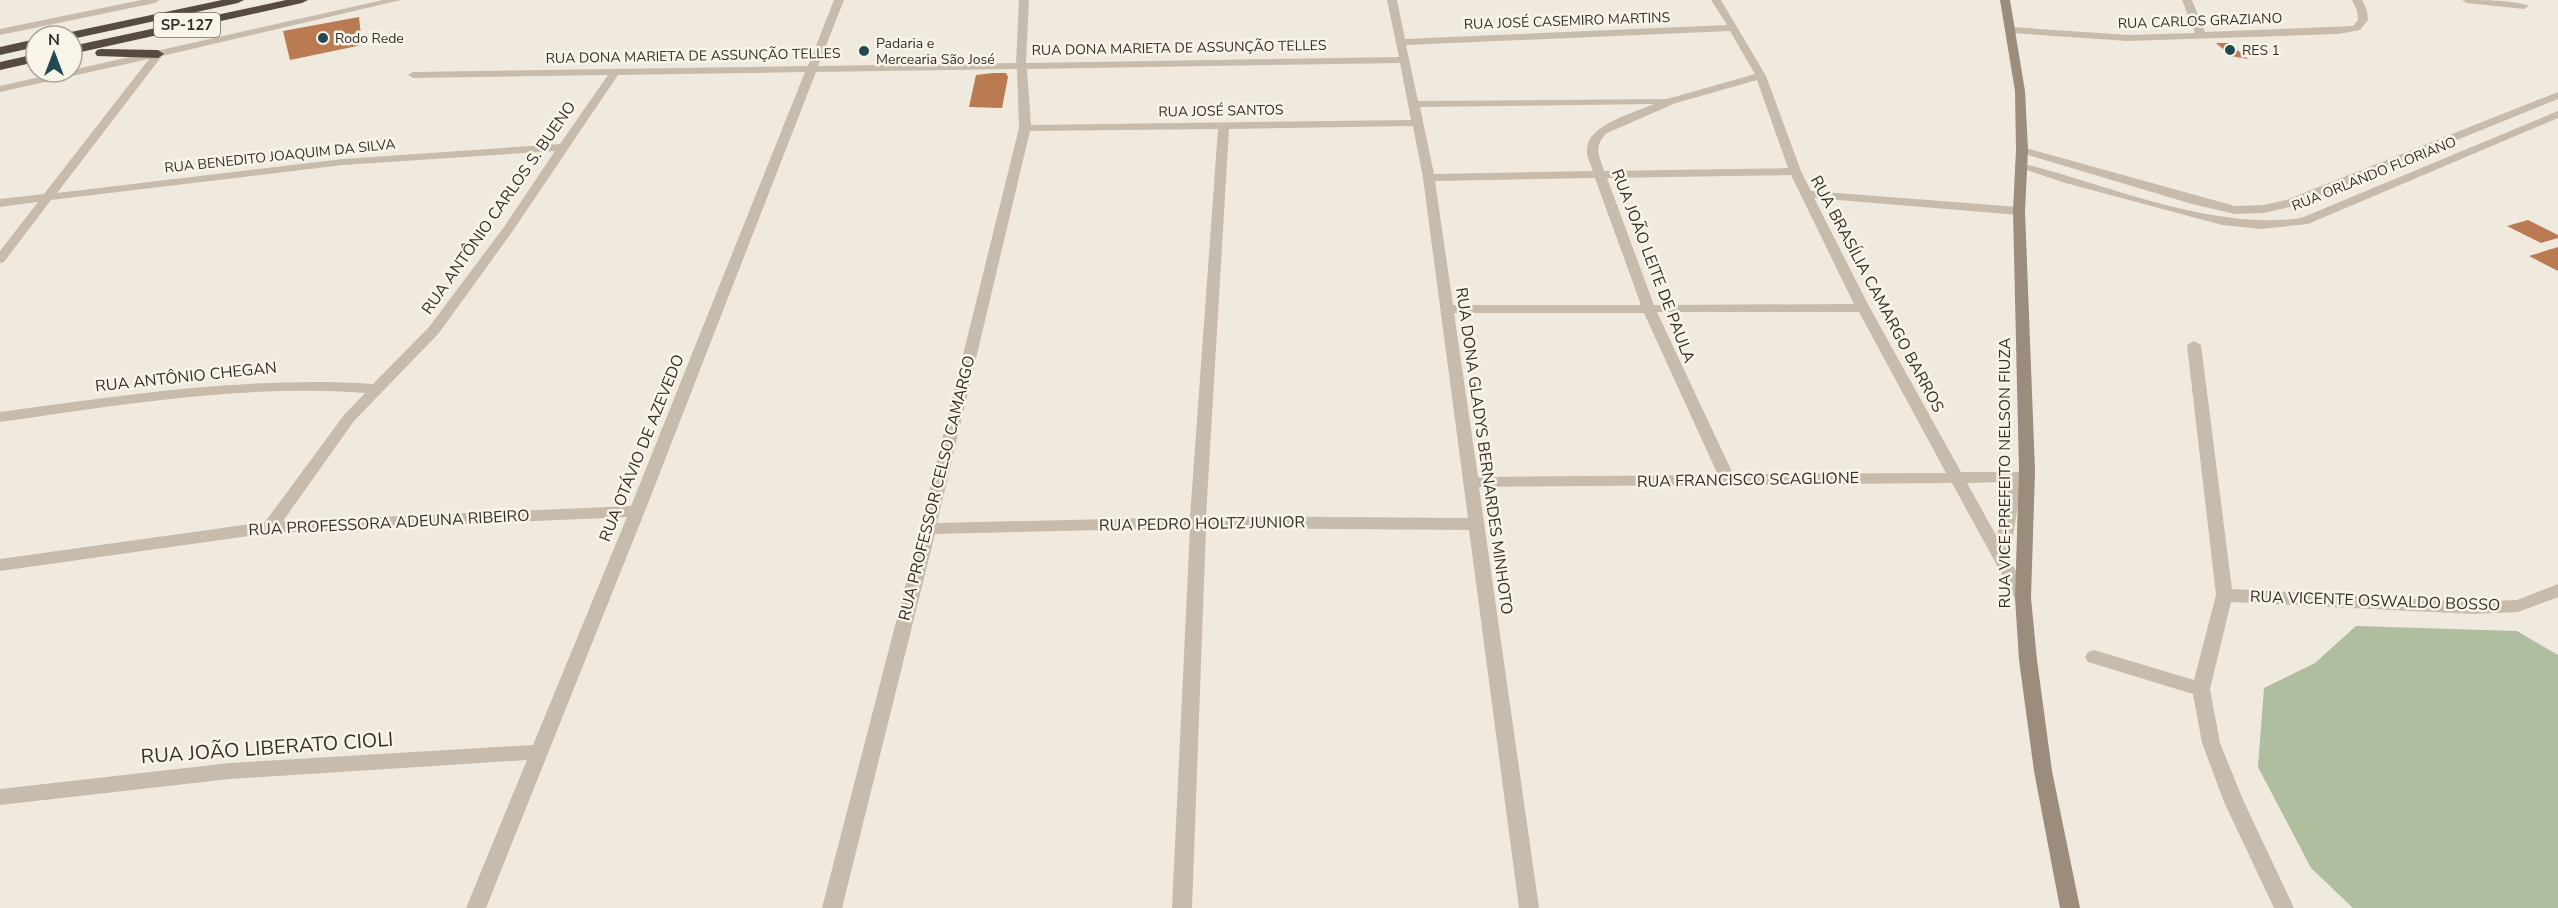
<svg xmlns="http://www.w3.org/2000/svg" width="2558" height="908" font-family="'Nunito Sans',sans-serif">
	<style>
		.green { fill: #afbe9f }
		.building { fill: #ba7a52 }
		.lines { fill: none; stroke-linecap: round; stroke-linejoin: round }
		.minor { fill: #c7bcab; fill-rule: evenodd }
		.tertiary { fill: #c7bcab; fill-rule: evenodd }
		.secondary { fill: #9b8c7c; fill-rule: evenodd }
		.motorway { fill: #564b41; fill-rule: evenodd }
		.poi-dot { fill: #234953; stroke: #f8f4ea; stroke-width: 2 }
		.labels { text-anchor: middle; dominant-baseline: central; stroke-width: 5; stroke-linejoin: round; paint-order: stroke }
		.far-street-label { font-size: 14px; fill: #352f29; stroke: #f8f4ea }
		.far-poi-label { font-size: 14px; fill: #352f29; stroke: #f8f4ea; text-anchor: start }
		.shield { fill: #f8f4ea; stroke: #706a63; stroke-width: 1.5 }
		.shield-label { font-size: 15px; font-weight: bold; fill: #352f29 }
		.street-label { font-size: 16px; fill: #352f29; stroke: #f8f4ea }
		.near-street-label { font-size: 20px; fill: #352f29; stroke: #f8f4ea }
	</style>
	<rect width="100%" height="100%" fill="#f0eade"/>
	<polygon class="green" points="2356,626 2517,631 2558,655 2558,908 2353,908 2311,868 2258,767 2264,688 2315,663"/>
	<g class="building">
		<polygon points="359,17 362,45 290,60 283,31"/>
		<polygon points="2216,43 2229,43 2248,59 2231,56"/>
		<polygon points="993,73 1006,73 1008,77 1002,108 969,107 976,75"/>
		<polygon points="2528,220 2558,235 2558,238 2541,243 2507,226"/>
		<polygon points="2558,247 2558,271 2529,256"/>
	</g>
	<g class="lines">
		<g class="minor">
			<path d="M 383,0 L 401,0 L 162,56 L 57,193 L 343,159 L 560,144 L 608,75 L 413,78 L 408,75 L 413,72 L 808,66 L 834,0 L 844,0 L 818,66 L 1016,63 L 1019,0 L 1029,0 L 1026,63 L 1399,57 L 1387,0 L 1397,0 L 1405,39 L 1727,25 L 1711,0 L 1721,0 L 1766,76 L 1801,171 L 1811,191 L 2019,207 L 2025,211 L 2019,215 L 1814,198 L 1870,308 L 1961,472 L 2026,472 L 2034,477 L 2031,481 L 2022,482 L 2009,559 L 2031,598 L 2029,602 L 2023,604 L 2017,602 L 1952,483 L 1479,487 L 1539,908 L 1519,908 L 1469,530 L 1206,528 L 1192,908 L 1172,908 L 1190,528 L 935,534 L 842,908 L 822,908 L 920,529 L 1019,128 L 1017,69 L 816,72 L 645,511 L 486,908 L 466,908 L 527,760 L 230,779 L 0,805 L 0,789 L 230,763 L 533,745 L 627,517 L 270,533 L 0,571 L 0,559 L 265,522 L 344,415 L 365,393 C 242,384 121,405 0,422 L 0,412 C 125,395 247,376 373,384 L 429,327 L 504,227 L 555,151 L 343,165 L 51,200 L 4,262 L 0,263 L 0,251 L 38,202 L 0,207 L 0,199 L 44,194 L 149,59 L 0,92 L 0,86 L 62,72 L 72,72 L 72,70 ZM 1730,31 L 1755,74 L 1667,99 L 1418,101 L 1406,45 ZM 1400,63 L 1411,120 L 1031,125 L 1027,69 ZM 805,72 L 631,506 L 283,521 L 354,421 L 439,333 L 512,232 L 618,75 ZM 1757,80 L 1788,168 L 1604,171 C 1599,154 1593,147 1607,133 L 1676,103 ZM 1654,104 C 1636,112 1587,125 1587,149 C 1586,156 1591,165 1593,171 L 1434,174 L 1420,107 ZM 1413,126 L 1423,178 L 1468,518 L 1206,516 L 1229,129 ZM 1218,129 L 1190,517 L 937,523 L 1030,131 ZM 1791,175 L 1854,304 L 1654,305 L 1607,178 ZM 1595,178 L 1641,305 L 1453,305 L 1435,181 ZM 1657,312 L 1859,312 L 1946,473 L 1733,474 ZM 1454,313 L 1644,313 L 1718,475 L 1478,477 ZM 2006,482 L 1997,537 L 1967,483 Z"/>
			<polygon points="2182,0 2192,0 2205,32 2353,26 2358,20 2357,10 2352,0 2362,0 2367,10 2368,20 2360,30 2338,34 2128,41 2012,33 2007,30 2012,27 2128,35 2195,33"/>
			<path d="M 2462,0 C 2479,0 2516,0 2529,6 L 2524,9 L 2467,3 Z"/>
			<polygon points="2558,92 2558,99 2294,206 2264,213 2235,214 2192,204 2018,152 2016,150 2018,148 2026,148 2235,206 2264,205 2286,200"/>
			<path d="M 2558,111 L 2558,118 L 2308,224 L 2261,229 L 2222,225 L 2062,182 L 2015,166 L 2021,163 C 2109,185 2211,231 2301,218 Z"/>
			<polygon points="2194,341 2201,345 2232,589 2473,602 2517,600 2558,584 2558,597 2518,612 2473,614 2231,602 2210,689 2220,743 2244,802 2294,908 2274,908 2224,802 2202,743 2193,694 2088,662 2085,657 2088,652 2094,650 2194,680 2216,595 2187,345"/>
		</g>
		<polygon class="tertiary" points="141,0 160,0 155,3 0,35 0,29"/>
		<polygon class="secondary" points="2000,0 2010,0 2025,91 2028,150 2025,211 2035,471 2031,598 2037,660 2052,771 2080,908 2060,908 2034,771 2019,660 2015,598 2019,471 2013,211 2016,150 2015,91"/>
		<g class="motorway">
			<polygon points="222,0 244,0 238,3 72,39 72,36 65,36 71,32"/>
			<polygon points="286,0 308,0 302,3 72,54 72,46"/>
			<polygon points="36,39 36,47 0,55 0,47"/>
			<polygon points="101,49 158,50 164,54 158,58 97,56 95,53 97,50"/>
			<polygon points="36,54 36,62 0,70 0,62"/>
		</g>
	</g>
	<g class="poi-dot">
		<circle cx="323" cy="38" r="6"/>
		<circle cx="2230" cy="50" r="6"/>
		<circle cx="864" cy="51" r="6"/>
	</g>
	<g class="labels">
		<g class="far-street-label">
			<text transform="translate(1567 21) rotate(-2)">RUA JOSÉ CASEMIRO MARTINS</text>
			<text transform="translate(2200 21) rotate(-2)">RUA CARLOS GRAZIANO</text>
			<text transform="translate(1179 48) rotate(-1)">RUA DONA MARIETA DE ASSUNÇÃO TELLES</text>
			<text transform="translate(693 56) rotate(-1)">RUA DONA MARIETA DE ASSUNÇÃO TELLES</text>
			<text transform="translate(1221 111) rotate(-1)">RUA JOSÉ SANTOS</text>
			<text transform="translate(280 156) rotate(-6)">RUA BENEDITO JOAQUIM DA SILVA</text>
			<text transform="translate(2374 174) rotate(-22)">RUA ORLANDO FLORIANO</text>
		</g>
		<g class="far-poi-label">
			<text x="335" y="38">Rodo Rede</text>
			<text x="876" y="43">Padaria e<tspan x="876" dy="16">Mercearia São José</tspan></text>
			<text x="2242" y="50">RES 1</text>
		</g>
		<rect class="shield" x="154" y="13" width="66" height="24" rx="4.5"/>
		<g class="shield-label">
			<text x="187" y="25">SP-127</text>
		</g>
		<g class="street-label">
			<text transform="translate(499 208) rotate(-55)">RUA ANTÔNIO CARLOS S. BUENO</text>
			<text transform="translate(1653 266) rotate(69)">RUA JOÃO LEITE DE PAULA</text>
			<text transform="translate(1877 294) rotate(62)">RUA BRASÍLIA CAMARGO BARROS</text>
			<text transform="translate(186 377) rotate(-6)">RUA ANTÔNIO CHEGAN</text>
			<text transform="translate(642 448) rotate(-68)">RUA OTÁVIO DE AZEVEDO</text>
			<text transform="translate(1484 451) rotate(82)">RUA DONA GLADYS BERNARDES MINHOTO</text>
			<text transform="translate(2005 473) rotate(-90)">RUA VICE-PREFEITO NELSON FIUZA</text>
			<text transform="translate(1748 480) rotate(-1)">RUA FRANCISCO SCAGLIONE</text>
			<text transform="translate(937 488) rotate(-76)">RUA PROFESSOR CELSO CAMARGO</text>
			<text transform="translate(389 523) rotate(-3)">RUA PROFESSORA ADEUNA RIBEIRO</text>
			<text transform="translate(1202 524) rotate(-1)">RUA PEDRO HOLTZ JUNIOR</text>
			<text transform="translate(2375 601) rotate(2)">RUA VICENTE OSWALDO BOSSO</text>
		</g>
		<g class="near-street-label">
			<text transform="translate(267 748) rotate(-4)">RUA JOÃO LIBERATO CIOLI</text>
		</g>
	</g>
	<g transform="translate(54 54)"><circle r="28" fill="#f8f4ea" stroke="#aaa59d" stroke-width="1.5"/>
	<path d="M0-4.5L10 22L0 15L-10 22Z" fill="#234953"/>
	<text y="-9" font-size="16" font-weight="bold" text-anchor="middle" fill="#352f29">N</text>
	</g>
</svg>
